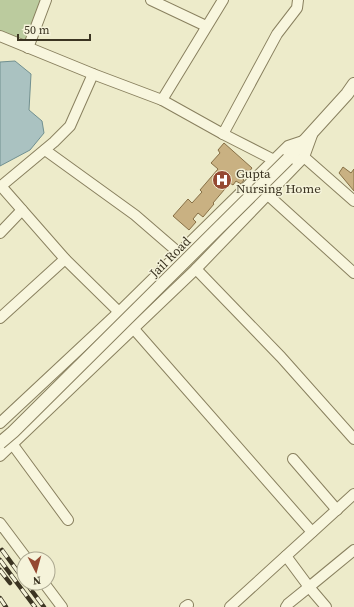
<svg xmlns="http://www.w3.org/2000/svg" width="354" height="607" font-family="'Source Serif 4',serif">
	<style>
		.green { fill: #bbcb9e }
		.water { fill: #aac2c1; stroke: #719090 }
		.building { fill: #c9b182; stroke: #877046 }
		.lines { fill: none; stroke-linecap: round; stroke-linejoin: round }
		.minor-casing { stroke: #89805f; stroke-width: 12 }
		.tertiary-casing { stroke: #89805f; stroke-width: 14 }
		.minor { stroke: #f8f6de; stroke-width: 10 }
		.tertiary { stroke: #f8f6de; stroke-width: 12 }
		.rail-casing { stroke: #3b3422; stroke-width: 4.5 }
		.rail { stroke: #f5f3da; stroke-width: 3; stroke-dasharray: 9; stroke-linecap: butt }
		.tertiary-bridge-casing { stroke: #89805f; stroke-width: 14; stroke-linecap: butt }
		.tertiary-bridge { stroke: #f8f6de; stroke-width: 12 }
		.labels { text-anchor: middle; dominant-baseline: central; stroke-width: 3; stroke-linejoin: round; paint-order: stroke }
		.poi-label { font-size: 13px; fill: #3b3422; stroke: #f5f3da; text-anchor: start }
		.street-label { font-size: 13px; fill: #3b3422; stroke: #f5f3da }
	</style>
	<rect width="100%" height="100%" fill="#edebca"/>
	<polygon class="green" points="0,0 44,0 27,44 0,33"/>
	<polygon class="water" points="15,61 31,74 29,110 42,121 44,133 30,150 0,166 0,62"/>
	<g class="building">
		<polygon points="224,143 252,168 249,172 246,170 240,177 244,180 241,184 236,181 233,185 230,183 213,203 214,204 203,217 198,213 193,219 196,222 189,230 173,216 188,199 192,203 202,192 200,190 218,169 211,163 220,153 218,150"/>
		<polygon points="343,167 351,173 354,169 354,191 339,173"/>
	</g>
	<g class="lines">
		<g class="minor-casing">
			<g id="minor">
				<polyline points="151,0 206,26"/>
				<polyline points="0,36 93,74 162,100 223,134 274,160"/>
				<polyline points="28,48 46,0"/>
				<polyline points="162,100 223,0"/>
				<polyline points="223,134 277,34 297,8 298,0"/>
				<polyline points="45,150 135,215 179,253"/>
				<polyline points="304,157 354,201"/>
				<polyline points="1,186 65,259 119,312 312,532"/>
				<polyline points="0,187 54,142 70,126 93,74"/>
				<polyline points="268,195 354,273"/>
				<polyline points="0,233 22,210"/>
				<polyline points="196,269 281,357 354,439"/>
				<polyline points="0,318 65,259"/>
				<polyline points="0,423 119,312 288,146 306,140"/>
				<polyline points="13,445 68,520"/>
				<polyline points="0,456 196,269 304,157 312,135"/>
				<polyline points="293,459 337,510"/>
				<polyline points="0,523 27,559"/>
				<polyline points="44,583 62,607"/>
				<polyline points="185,607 188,605"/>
				<polyline points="230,607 354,494"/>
				<polyline points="286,607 288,604 309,587 286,556"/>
				<polyline points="326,607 309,587 354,550"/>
			</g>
		</g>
		<g class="tertiary-casing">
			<polyline id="tertiary" points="288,159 347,94 354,84"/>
		</g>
		<use href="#minor" class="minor"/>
		<use href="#tertiary" class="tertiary"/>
		<g class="rail-casing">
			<g id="rail">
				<polyline points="2,550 24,580"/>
				<polyline points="0,560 35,607"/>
				<polyline points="0,570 10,583"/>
				<polyline points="26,583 44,607"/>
				<polyline points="0,598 6,607"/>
			</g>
		</g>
		<use href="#rail" class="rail"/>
		<g class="tertiary-bridge-casing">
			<polyline id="tertiary-bridge" points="0,443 13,432 288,159"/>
		</g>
		<use href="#tertiary-bridge" class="tertiary-bridge"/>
	</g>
	<defs>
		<g id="hospital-disc" transform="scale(1)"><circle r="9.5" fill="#954932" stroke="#f5f3da"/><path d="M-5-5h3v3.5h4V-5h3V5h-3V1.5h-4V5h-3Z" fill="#fff"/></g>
	</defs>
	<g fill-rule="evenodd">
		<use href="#hospital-disc" x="222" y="180"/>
	</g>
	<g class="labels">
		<g class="poi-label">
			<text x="236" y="173">Gupta<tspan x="236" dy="15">Nursing Home</tspan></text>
		</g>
		<g class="street-label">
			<text transform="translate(170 257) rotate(-45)">Jail Road</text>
		</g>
	</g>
	<g transform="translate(36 571) rotate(174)"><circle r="19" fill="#f5f3da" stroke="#aba790"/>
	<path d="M0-3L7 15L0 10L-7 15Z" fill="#954932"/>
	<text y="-6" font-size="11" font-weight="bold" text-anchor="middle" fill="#3b3422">N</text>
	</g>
	<path d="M18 34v6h72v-6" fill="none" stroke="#3b3422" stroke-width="2"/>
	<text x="24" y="34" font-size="12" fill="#3b3422" stroke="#f5f3da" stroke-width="3" paint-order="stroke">50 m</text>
</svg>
